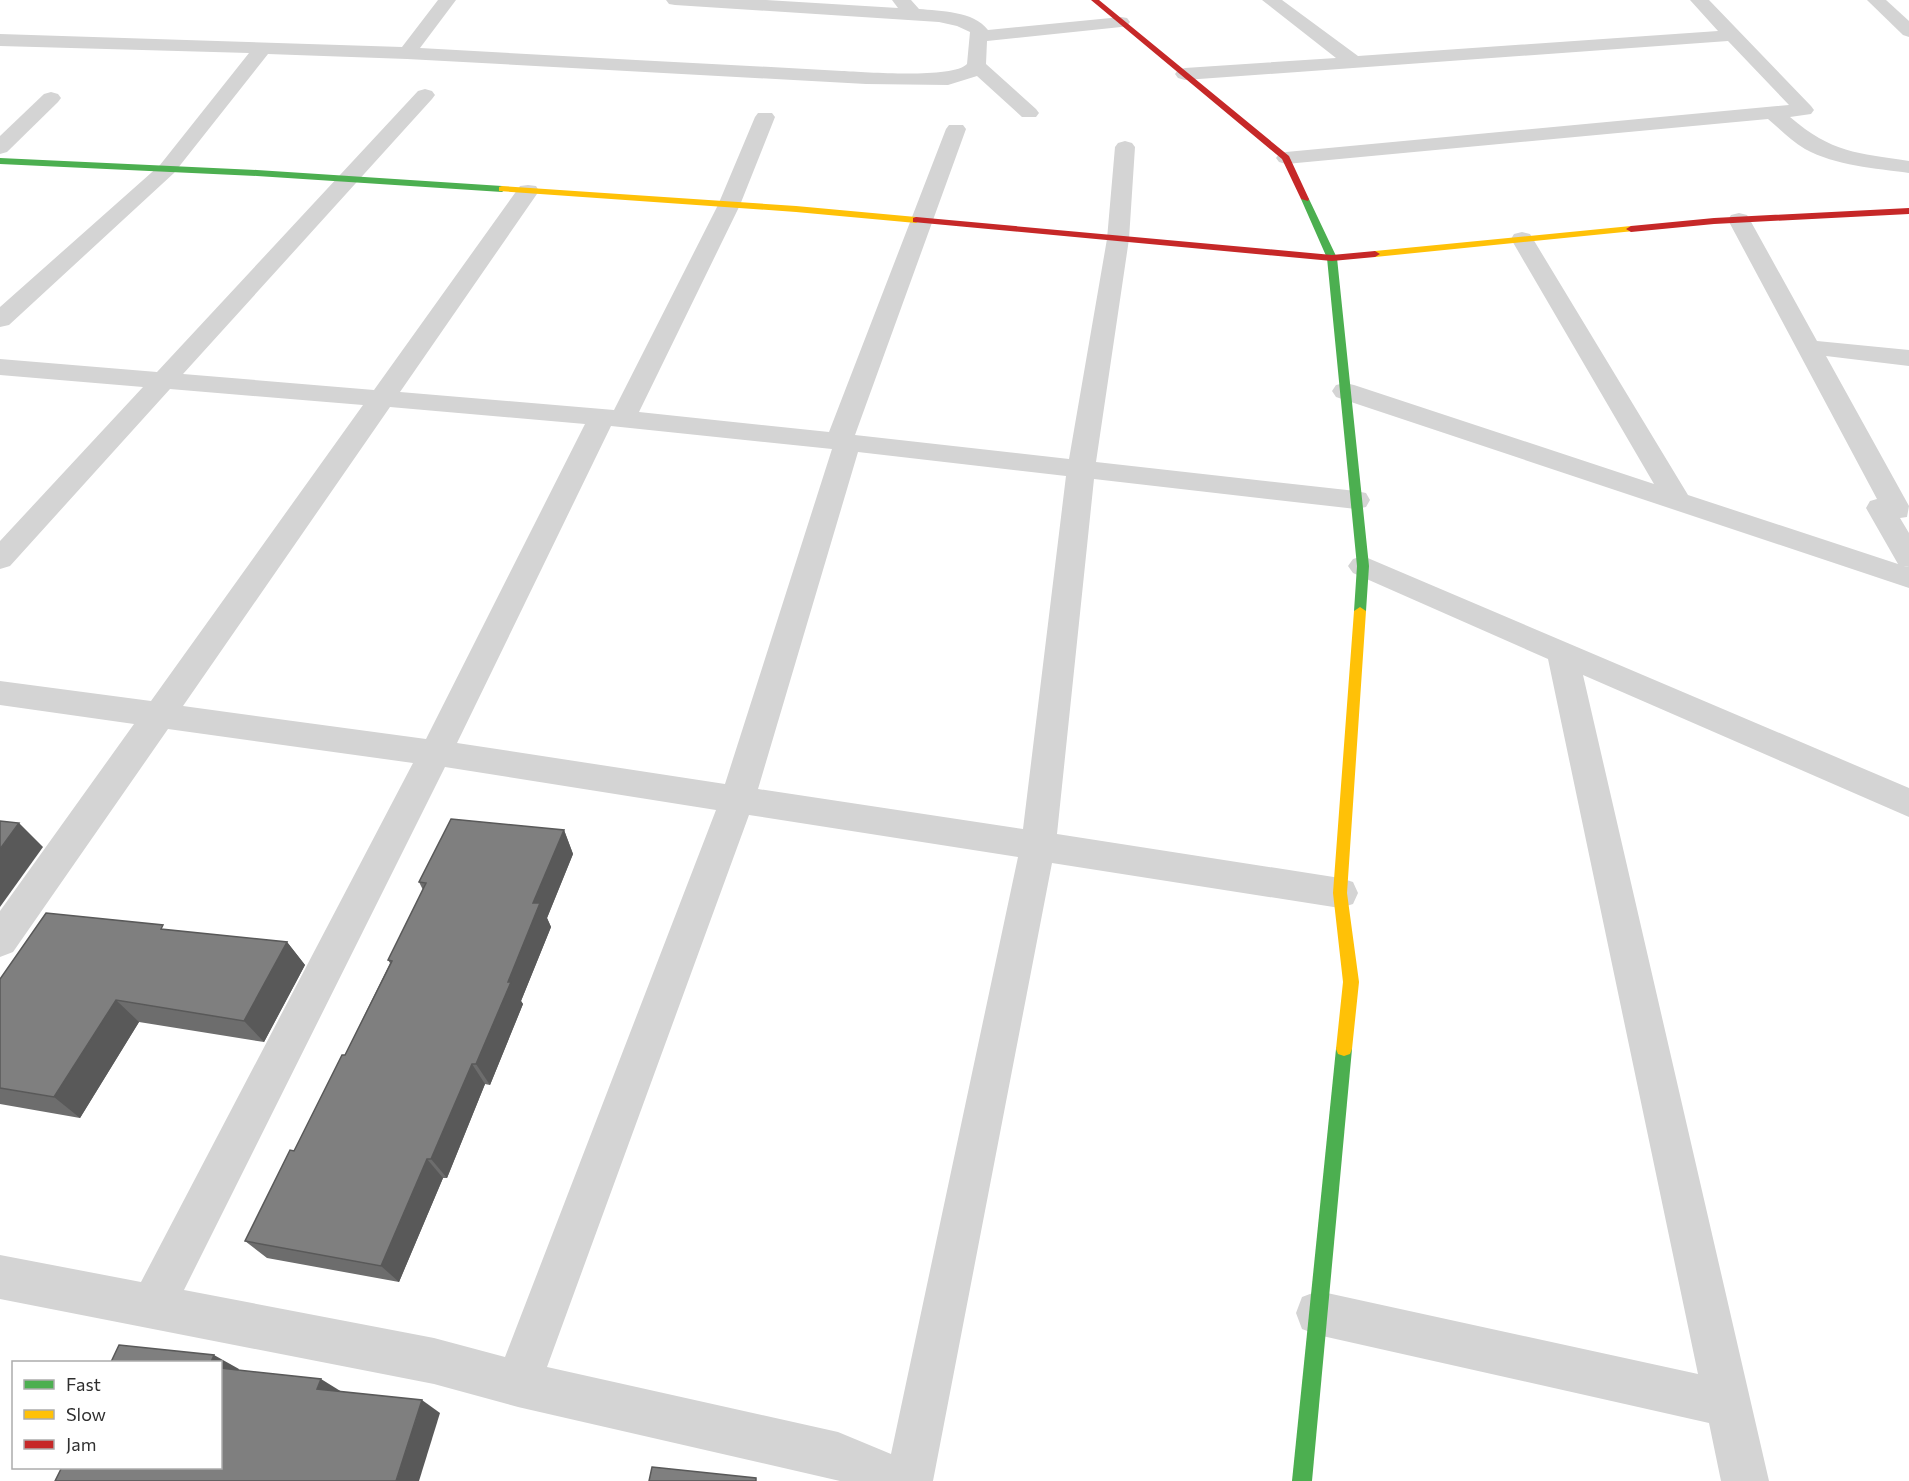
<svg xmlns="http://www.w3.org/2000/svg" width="1909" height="1481" font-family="Commissioner,sans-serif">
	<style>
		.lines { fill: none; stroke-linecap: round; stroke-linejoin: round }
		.street { fill: #d4d4d4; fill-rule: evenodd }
		.fast { fill: #4caf50; fill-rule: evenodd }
		.slow { fill: #ffc107; fill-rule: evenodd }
		.jam { fill: #c62828; fill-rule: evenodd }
		.wall { fill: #6d6d6d }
		.shaded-wall { fill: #595959 }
		.building { fill: #7f7f7f; stroke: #595959; stroke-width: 1.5 }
	</style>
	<rect width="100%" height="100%" fill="#fff"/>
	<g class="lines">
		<g class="street">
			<path d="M 438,0 L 456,0 L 420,48 C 561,56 701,63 842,71 C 865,72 953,79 967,64 L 970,32 L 957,26 L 939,22 L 675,5 L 669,4 L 666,0 L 766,0 L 898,8 L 892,0 L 911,0 L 919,9 C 940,11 974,11 988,30 L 1121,17 L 1127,18 L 1130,22 L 1127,26 L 1121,27 L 987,41 L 986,64 L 1036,109 L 1039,113 L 1036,117 L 1022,117 L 977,76 L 948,85 L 866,84 L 407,59 L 268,54 L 174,173 L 9,325 L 0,327 L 0,307 L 160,165 L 249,53 L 0,46 L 0,34 L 402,47 Z"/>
			<path d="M 1262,0 L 1282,0 L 1358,56 L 1718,31 L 1690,0 L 1709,0 L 1811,106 L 1814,110 L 1811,114 L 1790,117 C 1832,153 1857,153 1909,161 L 1909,173 C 1875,168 1836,166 1805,149 C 1791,141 1780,129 1768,119 L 1286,164 L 1279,162 L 1276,158 L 1279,154 L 1286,152 L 1789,105 L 1728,41 L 1185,80 L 1178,78 L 1175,74 L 1178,70 L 1185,68 L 1336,58 Z"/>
			<polygon points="1867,0 1886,0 1909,21 1909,37 1903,35"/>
			<path d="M 425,89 L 432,91 L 435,95 L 432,99 L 183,374 L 374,390 L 520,186 L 528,185 L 536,186 L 539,191 L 400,392 L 614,410 L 718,205 L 755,117 L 758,113 L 772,113 L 775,117 L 740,205 L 639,412 L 829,432 L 946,129 L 949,125 L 963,125 L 966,129 L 855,435 L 1069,459 L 1107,239 L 1115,147 L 1118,143 L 1125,141 L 1132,143 L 1135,147 L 1129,239 L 1096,462 L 1356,491 L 1366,493 L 1370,500 L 1366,507 L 1356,509 L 1094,479 L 1057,834 L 1340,878 L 1353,882 L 1358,893 L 1353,904 L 1340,908 L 1052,863 L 933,1481 L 840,1481 L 518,1407 L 434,1384 L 0,1299 L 0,1255 L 141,1282 L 413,763 L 168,729 L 13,952 L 0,957 L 0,911 L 134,724 L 0,705 L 0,681 L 151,701 L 363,405 L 170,389 L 10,566 L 0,569 L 0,541 L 143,387 L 0,375 L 0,359 L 157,372 L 418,91 ZM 390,407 L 585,424 L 426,739 L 183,706 ZM 611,426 L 832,449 L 725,784 L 457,743 ZM 858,452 L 1066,476 L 1023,829 L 758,789 ZM 445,767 L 716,810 L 505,1357 L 434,1338 L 184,1290 ZM 749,815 L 1018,857 L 891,1454 L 838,1432 L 547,1367 Z"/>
			<polygon points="51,92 58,94 61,98 58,102 7,152 0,154 0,136 44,94"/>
			<polygon points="1739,213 1747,215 1750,220 1817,341 1909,350 1909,366 1826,356 1909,506 1907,517 1900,518 1909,533 1909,567 1904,566 1909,567 1909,588 1336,397 1332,391 1336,385 1345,383 1354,385 1654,484 1511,239 1514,234 1522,232 1530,234 1688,495 1898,564 1866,508 1870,501 1877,499 1728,220 1731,215"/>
			<polygon points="1363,556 1909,788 1909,817 1583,675 1769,1481 1721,1481 1709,1423 1318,1335 1302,1329 1296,1313 1302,1297 1318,1291 1698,1374 1548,659 1353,573 1348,566 1353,559"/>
		</g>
		<g class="fast">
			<polygon points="0,158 257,170 502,186 506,189 502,192 257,176 0,164"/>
			<polygon points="1305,196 1309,199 1337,258 1369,566 1366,611 1360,615 1354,611 1357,566 1327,258 1301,199"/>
			<polygon points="1344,1042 1350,1044 1352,1049 1312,1481 1292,1481 1336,1049 1338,1044"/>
		</g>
		<g class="slow">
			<polygon points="502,186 796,206 916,217 921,220 916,223 796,212 499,191 499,187"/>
			<polygon points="1631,226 1636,229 1634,231 1375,257 1370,254 1375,251"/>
			<polygon points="1360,607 1366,611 1347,893 1359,982 1352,1049 1350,1054 1344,1056 1338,1054 1336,1049 1343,982 1333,893 1354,611"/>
		</g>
		<g class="jam">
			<polygon points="1091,0 1099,0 1289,156 1309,199 1308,201 1301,199 1282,159"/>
			<polygon points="1909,208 1909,214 1714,224 1631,232 1626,229 1631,226 1714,218"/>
			<polygon points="916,217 1332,255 1375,251 1380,254 1375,257 1332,261 913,222 913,218"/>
		</g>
	</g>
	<g class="wall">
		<polygon points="564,830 573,854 547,918 551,927 521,1001 523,1004 490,1085 485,1084 447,1178 443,1178 399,1282 267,1258 245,1241 294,1151 345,1055 390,963 388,960 423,890 419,882"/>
		<polygon points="167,930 287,942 305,965 264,1042 139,1022 80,1118 0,1104 0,979"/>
	</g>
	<g class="shaded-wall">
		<polygon points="19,823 43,847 0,907 0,849"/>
		<polygon points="564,830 573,854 547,918 551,927 521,1001 523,1004 490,1085 476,1064 508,982 533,903"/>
		<polygon points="287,942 305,965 264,1042 244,1021"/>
		<polygon points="116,1000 139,1022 80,1118 54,1097"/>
		<polygon points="472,1064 485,1084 447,1178 431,1159"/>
		<polygon points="427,1159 443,1178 399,1282 381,1266"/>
		<polygon points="214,1355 239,1369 234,1381 220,1373 220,1362 211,1362"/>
		<polygon points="321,1379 342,1392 317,1389"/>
		<polygon points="422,1400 440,1413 419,1481 396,1481"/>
	</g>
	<g class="building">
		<polygon points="451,819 564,830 533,903 540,903 508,982 511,982 476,1064 472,1064 431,1159 427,1159 381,1266 245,1241 290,1150 294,1151 342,1055 345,1055 392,961 388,960 426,883 419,882"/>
		<polygon points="0,821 19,823 0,849"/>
		<polygon points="46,913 163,925 161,929 287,942 244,1021 116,1000 54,1097 0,1088 0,979"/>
		<polygon points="119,1345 214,1355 211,1362 111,1362"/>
		<polygon points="220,1368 321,1379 317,1389 422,1400 396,1481 55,1481 62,1467 220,1467"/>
		<polygon points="652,1467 756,1478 756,1481 649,1481"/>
	</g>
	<rect x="12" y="1361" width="210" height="108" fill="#ffffff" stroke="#acacac" stroke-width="1.5"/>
	<rect x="24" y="1380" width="30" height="9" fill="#4caf50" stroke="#acacac" stroke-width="1.5"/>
	<text x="66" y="1391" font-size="18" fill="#2f2f2f">Fast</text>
	<rect x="24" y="1410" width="30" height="9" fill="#ffc107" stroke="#acacac" stroke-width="1.5"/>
	<text x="66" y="1421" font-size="18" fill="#2f2f2f">Slow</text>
	<rect x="24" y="1440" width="30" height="9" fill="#c62828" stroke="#acacac" stroke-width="1.5"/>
	<text x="66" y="1451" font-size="18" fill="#2f2f2f">Jam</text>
</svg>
